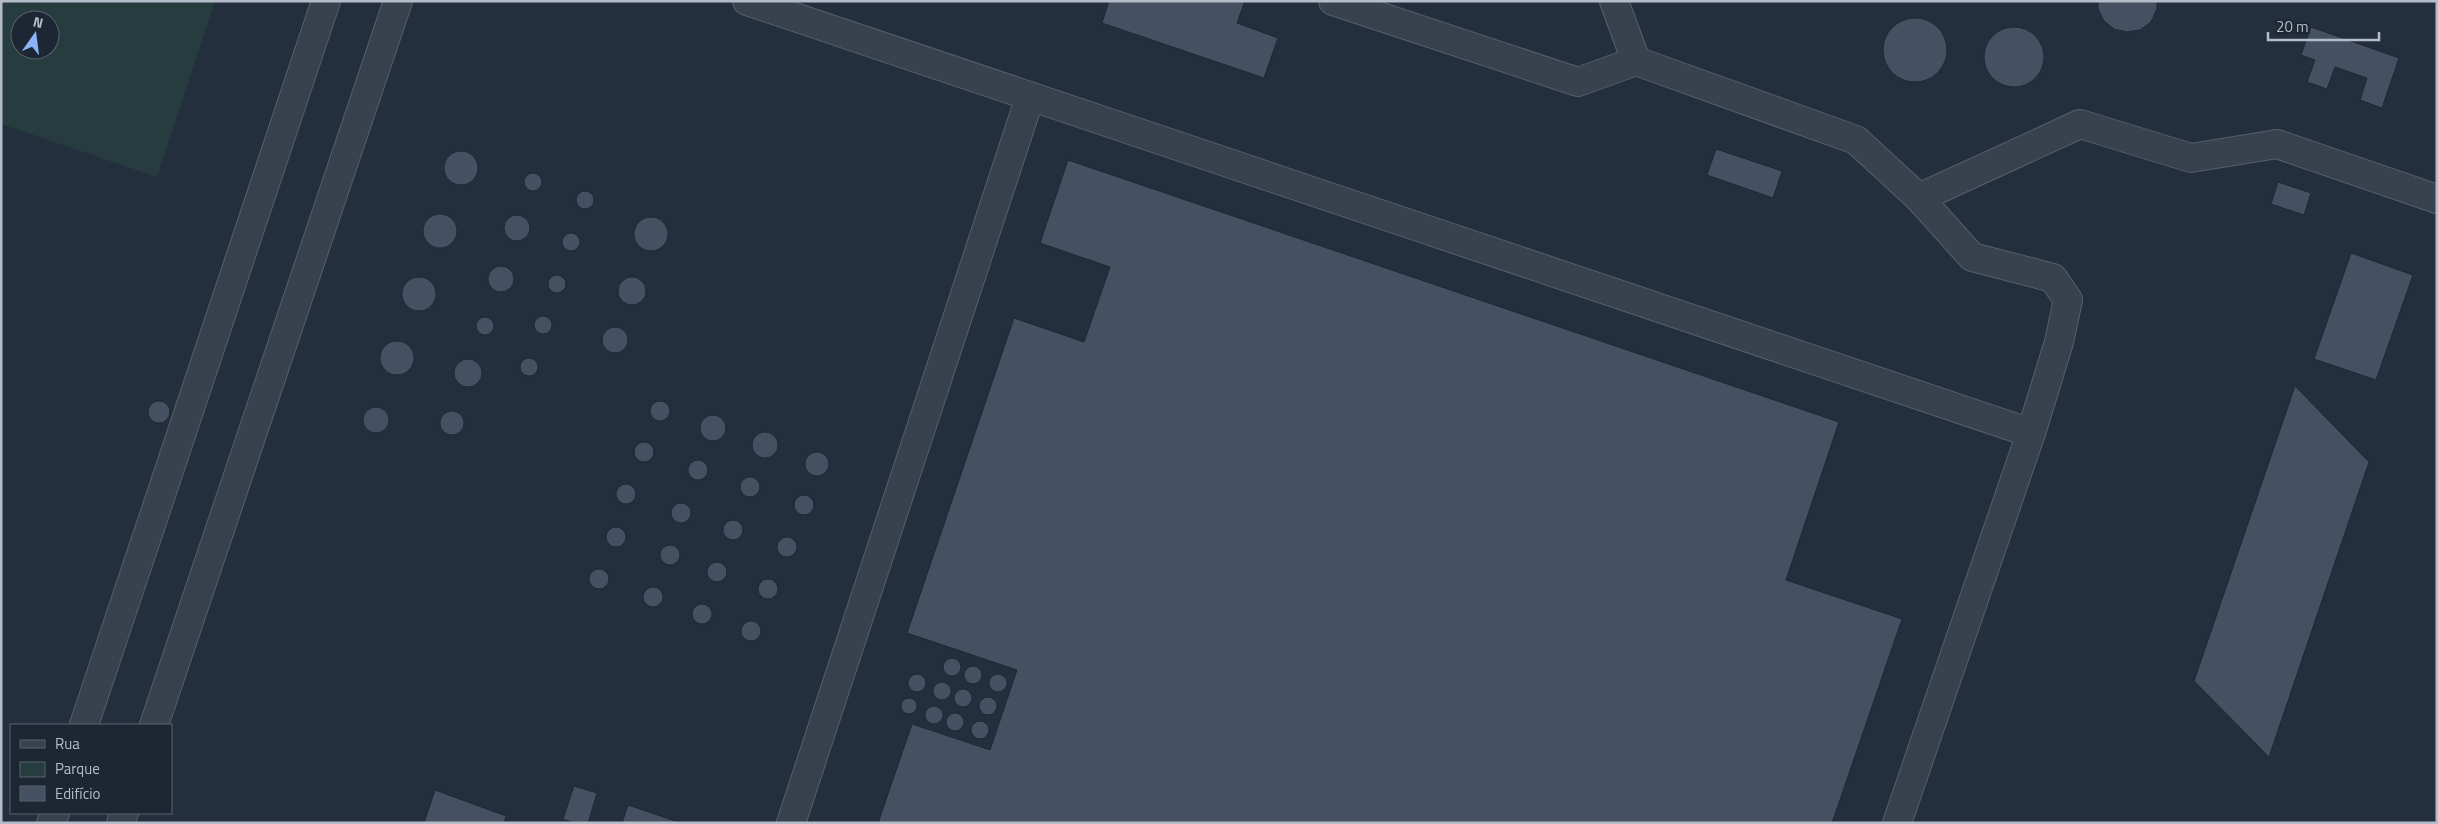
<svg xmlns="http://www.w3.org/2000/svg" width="2438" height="824" font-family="'Titillium Web',sans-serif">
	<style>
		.green { fill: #263c3f; fill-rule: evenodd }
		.building { fill: #455162; stroke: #1f2835 }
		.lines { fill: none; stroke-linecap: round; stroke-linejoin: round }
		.minor-casing { stroke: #565f6c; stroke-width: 30 }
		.minor { stroke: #38414e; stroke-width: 28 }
	</style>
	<rect width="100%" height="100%" fill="#242f3e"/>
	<path class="green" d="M 1,1 L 215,1 L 157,177 L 1,124 ZM 20,20 L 50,20 L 50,50 L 20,50 Z"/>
	<g class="building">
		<polygon points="1109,1 1245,1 1237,23 1278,38 1264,78 1102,23"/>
		<polygon points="2098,1 2157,1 2157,9 2151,22 2140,30 2127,32 2114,29 2104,21 2098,9"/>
		<circle cx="1915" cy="50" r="32"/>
		<polygon points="2311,27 2399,58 2382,108 2360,100 2367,78 2335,67 2327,89 2307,82 2315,60 2301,55"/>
		<circle cx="2014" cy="57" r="30"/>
		<polygon points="1716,149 1782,171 1773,198 1707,175"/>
		<circle cx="461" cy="168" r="17"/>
		<polygon points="1068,160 1839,422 1786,580 1902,619 1832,823 878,823 912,724 990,750 1017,670 907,633 1014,318 1084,342 1110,267 1040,243"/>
		<circle cx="533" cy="182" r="9"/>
		<polygon points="2278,182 2311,193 2304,215 2271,204"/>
		<circle cx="585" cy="200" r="9"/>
		<circle cx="440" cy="231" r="17"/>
		<circle cx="517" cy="228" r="13"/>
		<circle cx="651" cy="234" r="17"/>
		<circle cx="571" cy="242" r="9"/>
		<polygon points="2351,253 2413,275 2376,380 2314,359"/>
		<circle cx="501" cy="279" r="13"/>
		<circle cx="557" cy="284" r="9"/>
		<circle cx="419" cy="294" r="17"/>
		<circle cx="632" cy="291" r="14"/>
		<circle cx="543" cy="325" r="9"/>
		<circle cx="485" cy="326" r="9"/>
		<circle cx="615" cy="340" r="13"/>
		<circle cx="397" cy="358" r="17"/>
		<circle cx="529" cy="367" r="9"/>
		<circle cx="468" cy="373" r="14"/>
		<polygon points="2295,386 2369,462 2269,757 2194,681"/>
		<circle cx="159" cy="412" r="11"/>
		<circle cx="660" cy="411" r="10"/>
		<circle cx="376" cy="420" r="13"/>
		<circle cx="452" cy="423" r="12"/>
		<circle cx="713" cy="428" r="13"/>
		<circle cx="765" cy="445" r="13"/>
		<circle cx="644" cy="452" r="10"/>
		<circle cx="817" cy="464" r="12"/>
		<circle cx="698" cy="470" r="10"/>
		<circle cx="750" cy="487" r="10"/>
		<circle cx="626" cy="494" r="10"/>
		<circle cx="804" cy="505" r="10"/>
		<circle cx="681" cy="513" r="10"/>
		<circle cx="733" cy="530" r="10"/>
		<circle cx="616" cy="537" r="10"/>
		<circle cx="787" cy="547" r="10"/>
		<circle cx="670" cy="555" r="10"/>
		<circle cx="717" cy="572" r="10"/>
		<circle cx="599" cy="579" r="10"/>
		<circle cx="768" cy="589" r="10"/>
		<circle cx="653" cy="597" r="10"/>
		<circle cx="702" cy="614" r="10"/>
		<circle cx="751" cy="631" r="10"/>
		<circle cx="952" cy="667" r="9"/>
		<circle cx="973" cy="675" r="9"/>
		<circle cx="917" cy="683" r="9"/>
		<circle cx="998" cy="683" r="9"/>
		<circle cx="942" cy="691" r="9"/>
		<circle cx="963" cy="698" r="9"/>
		<circle cx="988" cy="706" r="9"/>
		<circle cx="909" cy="706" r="8"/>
		<circle cx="934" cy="715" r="9"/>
		<circle cx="955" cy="722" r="9"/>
		<circle cx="980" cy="730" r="9"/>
		<polygon points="574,786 597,793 588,823 574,823 563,819"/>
		<polygon points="435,790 506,816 504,823 424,823"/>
		<polygon points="628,805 681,823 622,823"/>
	</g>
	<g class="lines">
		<g class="minor-casing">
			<g id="minor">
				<polyline points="747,1 2031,433"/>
				<polyline points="1333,1 1578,82 1636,61"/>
				<polyline points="1614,1 1636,61 1856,140 1919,198 1972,257 2053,278 2068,300 2059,342 2031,433 1897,823"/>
				<polyline points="1919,198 2080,124 2191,158 2277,144 2437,199"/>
				<polyline points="84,725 326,1"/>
				<polyline points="154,725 398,1"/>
				<polyline points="51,823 55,813"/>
				<polyline points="121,823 124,813"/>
				<polyline points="791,823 1030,97"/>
			</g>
		</g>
		<use href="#minor" class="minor"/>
	</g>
	<rect width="2438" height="824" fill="none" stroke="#b4bcc9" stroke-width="5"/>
	<rect x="10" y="724" width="162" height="90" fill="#1d2633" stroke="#59626f"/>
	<rect x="20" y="740" width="25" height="8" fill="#38414e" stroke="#59626f"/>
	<text x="55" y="749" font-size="15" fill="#b4bcc9">Rua</text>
	<rect x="20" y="762" width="25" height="15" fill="#263c3f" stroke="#59626f"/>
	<text x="55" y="774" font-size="15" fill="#b4bcc9">Parque</text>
	<rect x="20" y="786" width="25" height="15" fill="#455162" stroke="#59626f"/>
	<text x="55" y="799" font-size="15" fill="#b4bcc9">Edifício</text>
	<g transform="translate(35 35) rotate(14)"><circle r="24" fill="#1d2633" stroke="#59626f"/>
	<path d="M0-4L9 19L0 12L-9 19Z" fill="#8ab4f8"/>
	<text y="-8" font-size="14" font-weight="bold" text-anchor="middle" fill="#b4bcc9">N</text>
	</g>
	<path d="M2268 32v8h111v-8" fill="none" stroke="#b4bcc9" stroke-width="2.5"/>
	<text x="2276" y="32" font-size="15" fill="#b4bcc9" stroke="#1d2633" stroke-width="4" paint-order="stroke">20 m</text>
</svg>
